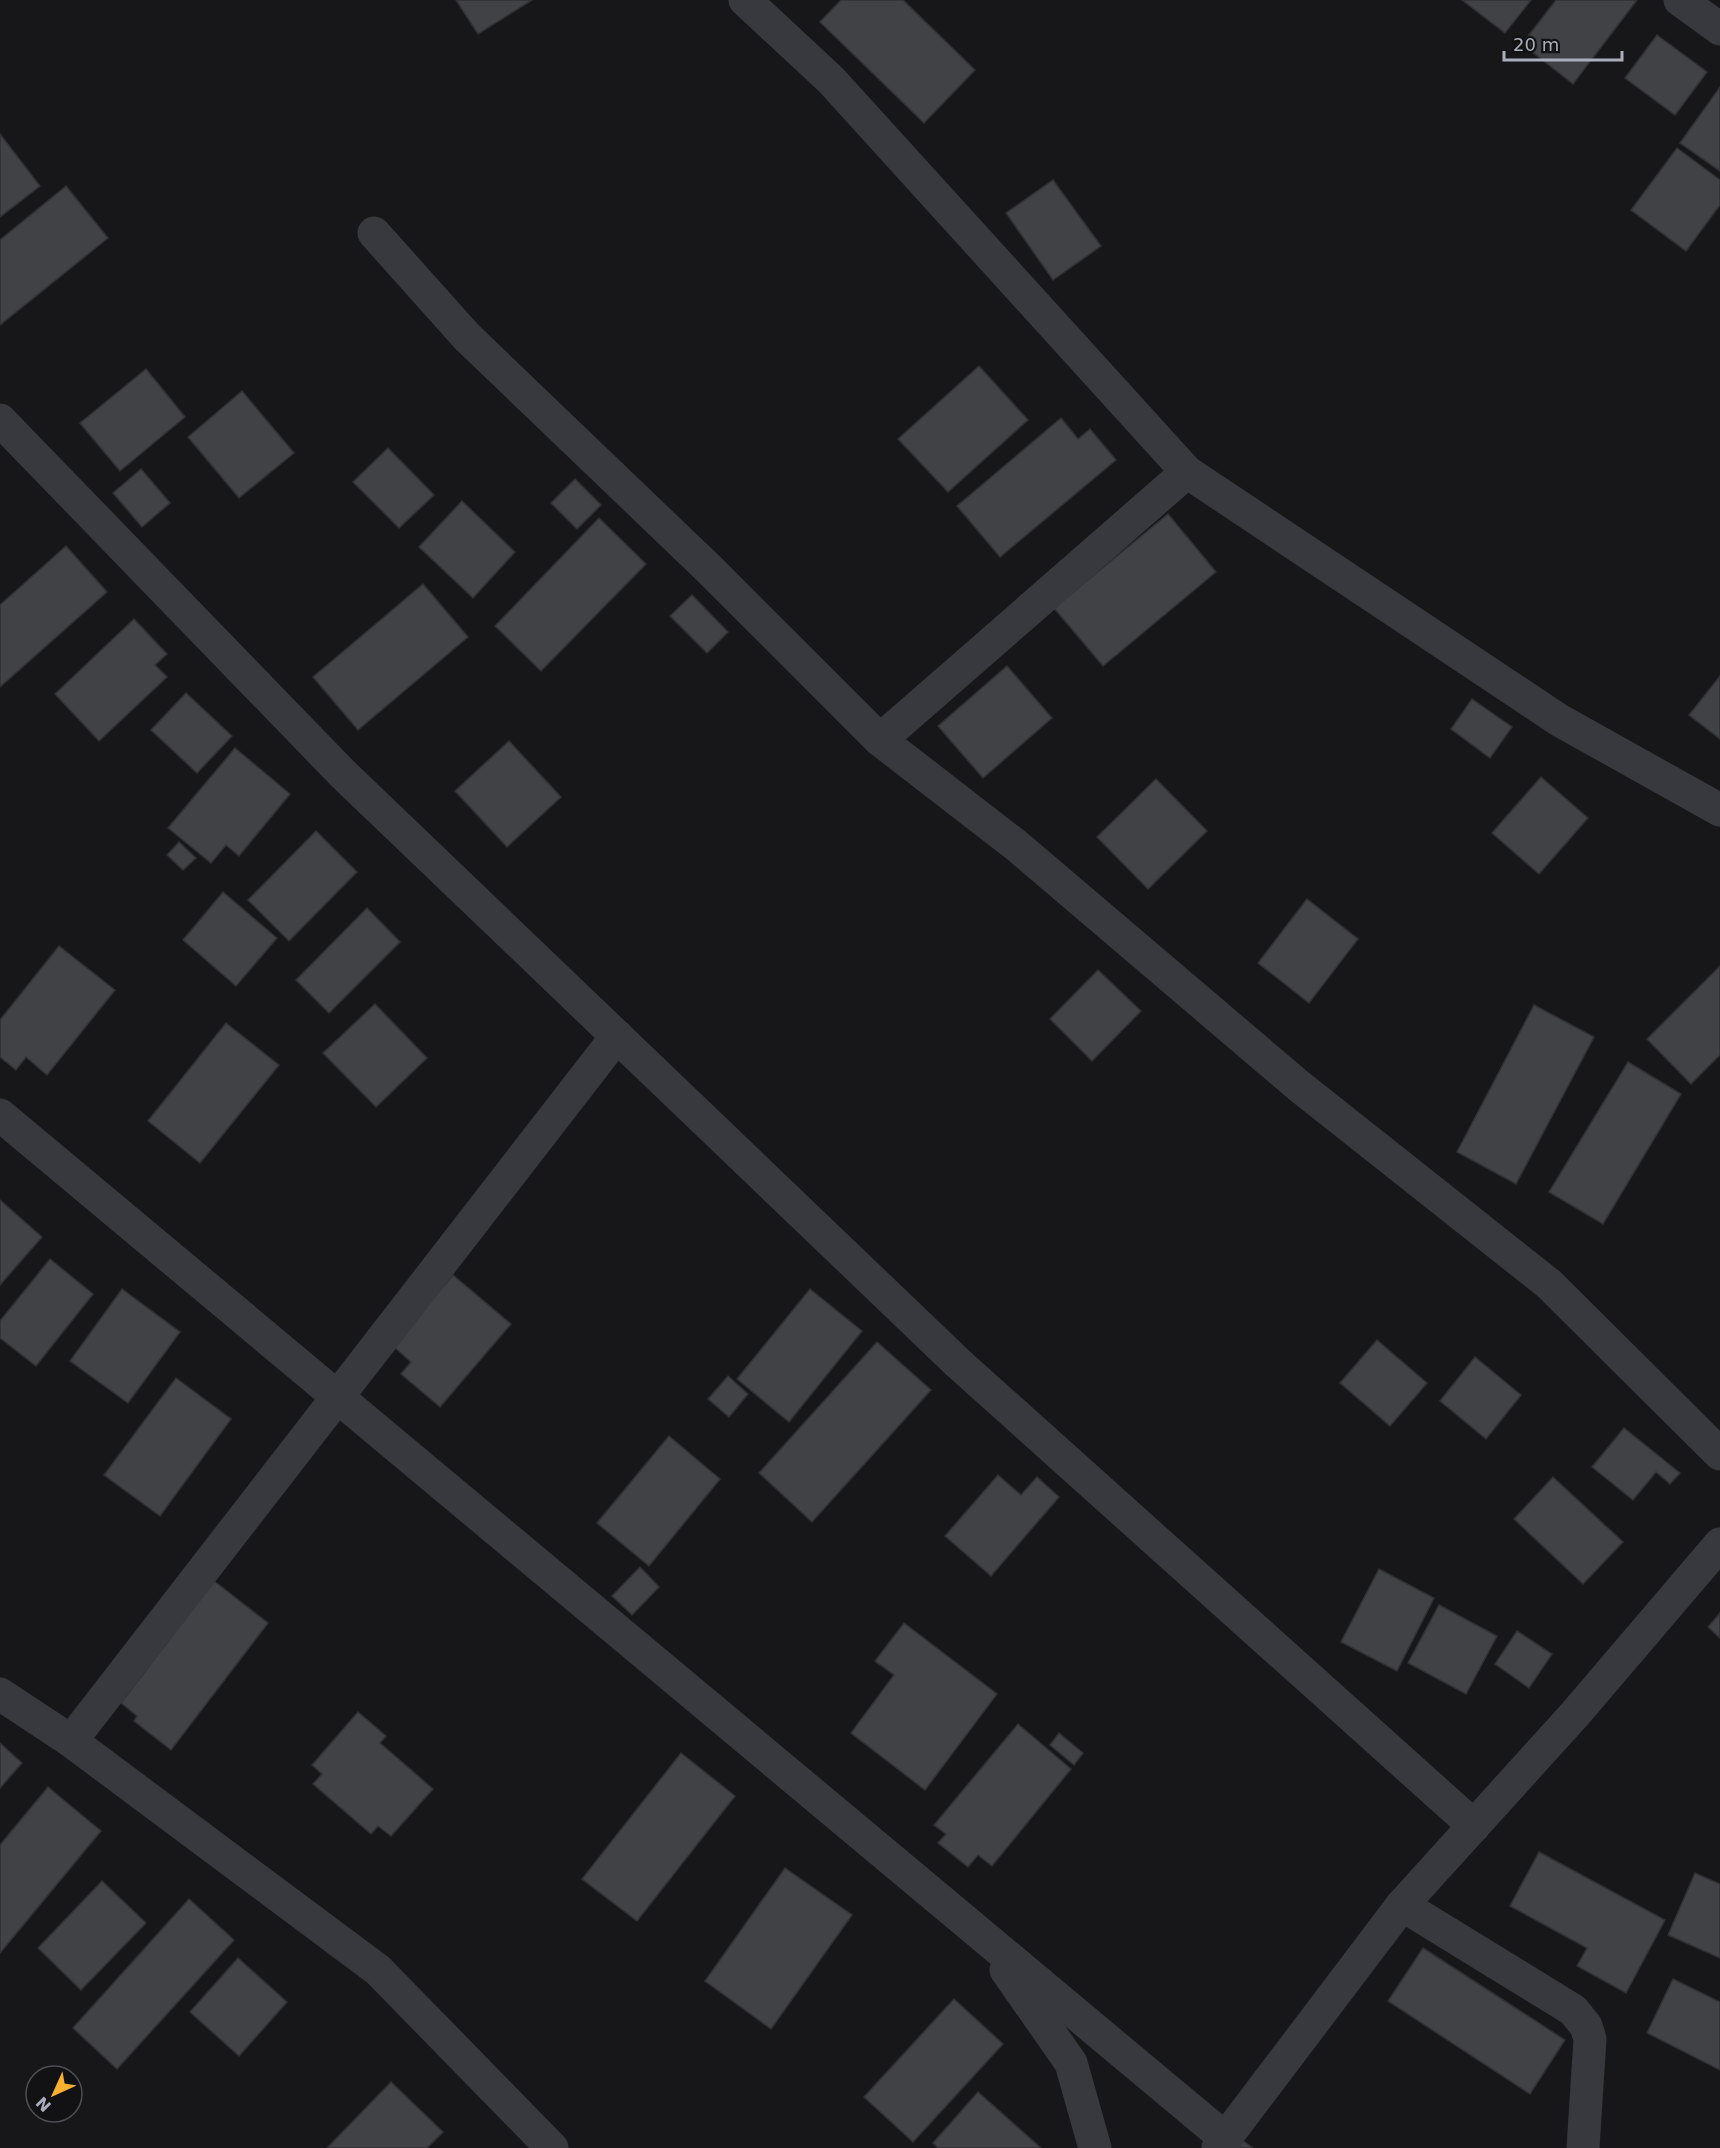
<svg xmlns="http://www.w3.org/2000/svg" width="1720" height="2148" font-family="'DejaVu Sans',sans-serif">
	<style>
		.building { fill: #414246; stroke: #313135; stroke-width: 1.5 }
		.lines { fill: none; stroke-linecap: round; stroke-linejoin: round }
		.minor { stroke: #38393f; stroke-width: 33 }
	</style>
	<rect width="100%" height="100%" fill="#171719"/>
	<g class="building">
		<polygon points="456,0 532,0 478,34"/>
		<polygon points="841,0 903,0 975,70 924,123 820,22"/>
		<polygon points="1462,0 1531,0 1505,33"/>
		<polygon points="1556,0 1637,0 1573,84 1522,44"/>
		<polygon points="1657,35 1707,72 1675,115 1625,78"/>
		<polygon points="1720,87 1720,171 1680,143"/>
		<polygon points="0,134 40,186 0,217"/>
		<polygon points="1677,148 1720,180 1720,205 1686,251 1631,210"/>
		<polygon points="1053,180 1101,246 1053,280 1006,213"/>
		<polygon points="66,186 108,238 0,325 0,240"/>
		<polygon points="979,366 1028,420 948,492 898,439"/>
		<polygon points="146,369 185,417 120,471 80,423"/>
		<polygon points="242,391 294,453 239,498 188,437"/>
		<polygon points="1061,418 1078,439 1090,429 1116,460 1000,557 957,506"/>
		<polygon points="388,448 434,495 399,528 353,482"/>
		<polygon points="141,469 170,503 142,527 113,493"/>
		<polygon points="575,479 601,505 577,529 551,503"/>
		<polygon points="462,501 515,552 473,598 419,547"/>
		<polygon points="1168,514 1216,572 1103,666 1054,608"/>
		<polygon points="599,518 646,564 541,671 495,626"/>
		<polygon points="66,546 107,592 0,687 0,605"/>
		<polygon points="423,584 468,637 358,730 313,677"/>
		<polygon points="692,595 728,632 707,653 670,616"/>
		<polygon points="134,619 167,654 155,665 167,677 99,741 55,694"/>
		<polygon points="1007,666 1052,718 983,778 938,726"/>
		<polygon points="1720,676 1720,739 1689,715"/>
		<polygon points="186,693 232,736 197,773 151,730"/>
		<polygon points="1472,699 1512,727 1490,758 1451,729"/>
		<polygon points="509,741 561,797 507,847 455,791"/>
		<polygon points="235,748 290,794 239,856 226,845 211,863 168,828"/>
		<polygon points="1541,777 1588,818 1539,874 1492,833"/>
		<polygon points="1156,779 1207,831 1148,889 1097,837"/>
		<polygon points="316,831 357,872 289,941 248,900"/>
		<polygon points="179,842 196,858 183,870 167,855"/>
		<polygon points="223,892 277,938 236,986 183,940"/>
		<polygon points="1307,899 1358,939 1309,1003 1258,963"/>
		<polygon points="367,908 400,942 329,1013 296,980"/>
		<polygon points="59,946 115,990 47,1075 26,1057 16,1070 0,1057 0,1020"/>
		<polygon points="1720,966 1720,1055 1691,1084 1647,1039"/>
		<polygon points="1098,970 1141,1011 1092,1061 1050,1019"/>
		<polygon points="375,1004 427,1058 376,1107 323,1053"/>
		<polygon points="1534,1005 1594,1037 1516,1184 1457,1152"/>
		<polygon points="226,1023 279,1065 200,1163 148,1121"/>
		<polygon points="1628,1062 1681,1094 1603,1224 1549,1192"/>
		<polygon points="0,1200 42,1237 0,1285"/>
		<polygon points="50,1259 93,1294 36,1366 0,1338 0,1321"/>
		<polygon points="453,1275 511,1324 440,1407 401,1374 411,1362 393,1346"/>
		<polygon points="122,1289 180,1332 128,1403 70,1361"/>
		<polygon points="810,1289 862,1331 789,1422 737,1379"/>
		<polygon points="1377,1340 1427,1383 1390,1426 1340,1383"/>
		<polygon points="877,1342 931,1390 812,1522 759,1473"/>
		<polygon points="1475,1357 1521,1395 1486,1439 1440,1401"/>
		<polygon points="728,1376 748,1394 729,1417 708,1399"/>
		<polygon points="176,1378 231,1419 160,1516 104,1475"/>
		<polygon points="1624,1428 1680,1473 1670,1484 1656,1472 1633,1500 1592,1467"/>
		<polygon points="669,1436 720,1479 649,1566 597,1523"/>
		<polygon points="998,1475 1021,1495 1037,1477 1059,1497 991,1576 945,1536"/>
		<polygon points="1553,1477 1623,1542 1583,1584 1514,1519"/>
		<polygon points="640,1567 659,1587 632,1615 612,1596"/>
		<polygon points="1379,1569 1434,1598 1397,1671 1341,1642"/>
		<polygon points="214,1581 268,1623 171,1750 134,1721 137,1716 121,1703"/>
		<polygon points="1439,1605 1497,1636 1466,1694 1408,1663"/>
		<polygon points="1720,1613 1720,1638 1708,1627"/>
		<polygon points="904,1623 997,1694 925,1790 851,1733 894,1675 875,1661"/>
		<polygon points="1517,1631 1552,1654 1529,1688 1495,1664"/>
		<polygon points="358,1712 386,1736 380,1743 433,1789 391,1836 378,1826 371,1834 313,1784 322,1774 312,1765"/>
		<polygon points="1018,1724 1071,1769 992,1866 978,1855 968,1867 938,1843 946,1834 934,1825"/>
		<polygon points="1059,1733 1083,1753 1074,1765 1050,1745"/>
		<polygon points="0,1743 22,1763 0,1788"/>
		<polygon points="681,1753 735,1796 637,1921 582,1879"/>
		<polygon points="48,1787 101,1831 0,1953 0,1845"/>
		<polygon points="1539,1852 1665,1920 1626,1993 1577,1966 1587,1948 1510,1906"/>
		<polygon points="785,1868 852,1915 771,2029 705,1981"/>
		<polygon points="1695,1873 1720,1884 1720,1958 1668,1935"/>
		<polygon points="102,1881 146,1923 81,1990 38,1948"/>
		<polygon points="189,1899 234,1940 117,2069 73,2028"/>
		<polygon points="1423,1948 1565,2040 1530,2094 1388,2001"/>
		<polygon points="238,1958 287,2002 239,2056 190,2012"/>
		<polygon points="1673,1979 1720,2002 1720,2070 1647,2033"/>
		<polygon points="954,1999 1003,2044 913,2142 864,2097"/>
		<polygon points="391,2082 443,2132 427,2148 327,2148"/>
		<polygon points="978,2092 1041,2148 938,2148 933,2143"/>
		<polygon points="1239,2138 1253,2148 1233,2148"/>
	</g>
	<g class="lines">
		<g class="minor">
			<polyline points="745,0 831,80 1187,472 1559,720 1720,810"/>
			<polyline points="1680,0 1720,29"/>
			<polyline points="374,233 467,337 709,569 880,740 1017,846 1299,1086 1549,1284 1720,1454"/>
			<polyline points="0,420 343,774 958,1363 1474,1826"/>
			<polyline points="880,740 1187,472"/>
			<polyline points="0,1115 1226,2139"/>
			<polyline points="0,1694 71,1741 378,1970 552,2148"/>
			<polyline points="71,1741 617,1036"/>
			<polyline points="1402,1905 1573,2010 1586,2026 1590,2039 1583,2148"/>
			<polyline points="1006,1970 1071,2063 1095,2148"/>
			<polyline points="1218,2148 1402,1905 1575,1714 1720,1544"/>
		</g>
	</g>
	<g transform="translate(54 2094) rotate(225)"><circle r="28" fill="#121214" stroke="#4e5056" stroke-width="1.5"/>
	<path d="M0-4.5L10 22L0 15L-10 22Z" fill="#fab12f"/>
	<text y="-9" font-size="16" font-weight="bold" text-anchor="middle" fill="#a9aeba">N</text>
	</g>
	<path d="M1504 51v9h118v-9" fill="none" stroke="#a9aeba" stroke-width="3"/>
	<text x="1513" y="51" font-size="18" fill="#a9aeba" stroke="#121214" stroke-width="4.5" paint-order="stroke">20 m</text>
</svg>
